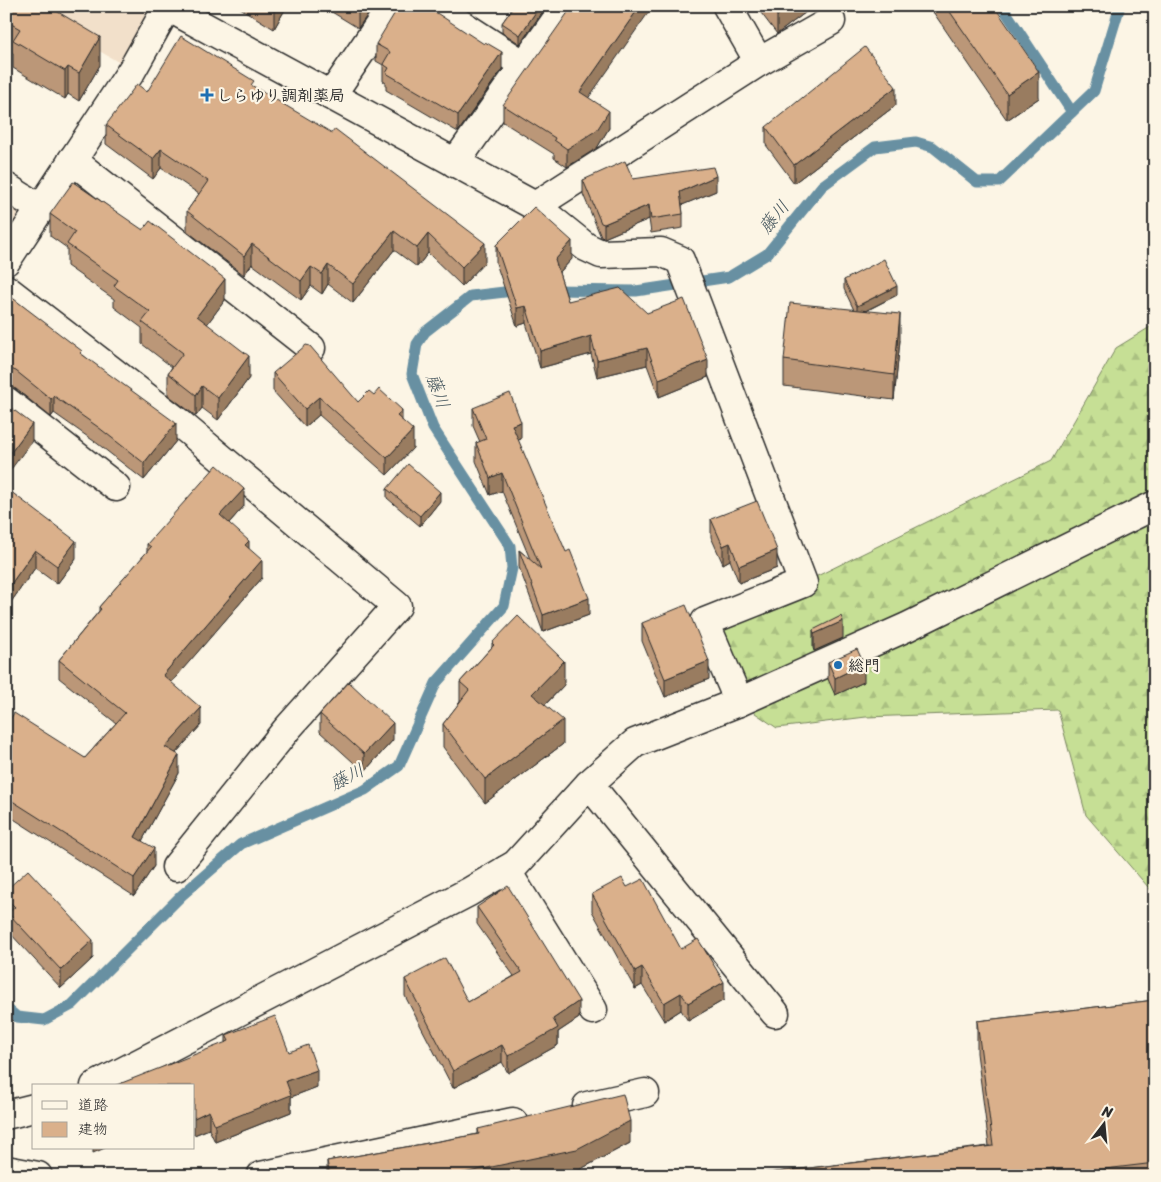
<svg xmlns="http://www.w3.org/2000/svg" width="1161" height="1182" font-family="Sriracha,'Klee One',sans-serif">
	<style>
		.built { fill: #f2e0ca }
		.forest { fill: url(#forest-firs); stroke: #788560 }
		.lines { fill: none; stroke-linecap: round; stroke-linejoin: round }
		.stream { stroke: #6890a2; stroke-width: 11 }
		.minor-casing { stroke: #2b2b2b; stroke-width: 31 }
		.minor { stroke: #fcf5e5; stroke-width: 28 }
		.wall { fill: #bb9778; stroke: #2b2b2b }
		.shaded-wall { fill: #997b61; stroke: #2b2b2b }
		.building { fill: #dab08b; stroke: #2b2b2b }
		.poi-dot { fill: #1f6fb2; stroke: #fcf5e5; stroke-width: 2 }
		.labels { text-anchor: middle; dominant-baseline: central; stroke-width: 4.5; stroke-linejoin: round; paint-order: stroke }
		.poi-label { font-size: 16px; font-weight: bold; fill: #2b2b2b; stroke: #fcf5e5; text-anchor: start }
		.water-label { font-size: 18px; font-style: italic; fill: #44555d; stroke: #fcf5e5 }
	</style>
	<defs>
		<pattern id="forest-firs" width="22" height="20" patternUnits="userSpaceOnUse" patternTransform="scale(1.25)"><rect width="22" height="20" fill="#c6df95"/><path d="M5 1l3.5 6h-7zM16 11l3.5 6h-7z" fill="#aac081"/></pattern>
	</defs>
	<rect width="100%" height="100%" fill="#fcf5e5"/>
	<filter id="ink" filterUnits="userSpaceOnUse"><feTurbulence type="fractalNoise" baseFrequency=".02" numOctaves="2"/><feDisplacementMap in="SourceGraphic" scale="10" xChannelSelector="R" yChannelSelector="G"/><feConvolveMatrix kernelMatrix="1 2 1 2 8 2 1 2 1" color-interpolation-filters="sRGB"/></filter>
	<g filter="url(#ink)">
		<g class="built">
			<polygon points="22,6 168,6 132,70"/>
			<polygon points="6,187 41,209 6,261"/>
		</g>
		<polygon class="forest" points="1155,324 1155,895 1086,815 1058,710 866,717 777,728 739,702 705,622 803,583 1051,461 1116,348"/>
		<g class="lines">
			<g class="stream">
				<polyline points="1002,6 1072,112"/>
				<polyline points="550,290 636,291 729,277 767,254 822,186 875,147 916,142 933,147 977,182 999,182 1094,91 1120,6"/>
				<polyline points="6,1008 17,1017 44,1020 72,1005 182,895 241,844 365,790 399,766 436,683 504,606 512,568 510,546 433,428 412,374 417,344 425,332 471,296 521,290"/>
			</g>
			<g class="minor-casing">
				<g id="minor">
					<polyline points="433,6 524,65"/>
					<polyline points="759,62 831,21"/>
					<polyline points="331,96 392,6"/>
					<polyline points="72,160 311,348"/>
					<polyline points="455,163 566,6"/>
					<polyline points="6,187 41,209"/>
					<polyline points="535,206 759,62 727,6"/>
					<polyline points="6,261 132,70 168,6"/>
					<polyline points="6,289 177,421 397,606 287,729 176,867"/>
					<polyline points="6,401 116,487"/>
					<polyline points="739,702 907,627 1155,505"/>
					<polyline points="589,784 775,1013"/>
					<polyline points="506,870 593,1010"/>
					<polyline points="95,1086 469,892 516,864 589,784 635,743 739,702 705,622 803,583 680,260 661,252 601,254 586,247 535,206 168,7"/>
					<polyline points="587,1106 645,1093"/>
					<polyline points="6,1115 34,1108"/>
					<polyline points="6,1170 38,1176"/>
					<polyline points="261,1176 513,1122"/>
				</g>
			</g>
			<use href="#minor" class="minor"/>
		</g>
		<g class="wall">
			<polygon points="6,6 100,65 79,101 68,94 65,99 13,68 13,53 6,49"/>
			<polygon points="237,6 287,6 274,29"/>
			<polygon points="322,6 374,6 358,28"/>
			<polygon points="503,6 543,6 543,11 520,44 502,32 502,23 511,10"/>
			<polygon points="758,6 814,6 777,34 758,9"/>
			<polygon points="929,6 994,6 1039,98 1007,120"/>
			<polygon points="376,44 502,69 458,132 386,90 386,83 383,81 383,65 376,61"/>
			<polygon points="254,87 485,262 462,286 428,253 417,267 394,250 353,303 328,284 322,294 311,286 301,300 252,264 244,275 187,231 187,211 199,194 161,168 153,179 106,144 106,125 147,92"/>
			<polygon points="589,98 609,128 597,148 567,167 554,158 554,154 503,122 503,105"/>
			<polygon points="896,105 794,183 766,145 766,127"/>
			<polygon points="633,179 716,191 682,205 683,214 683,228 651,233 649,219 604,238 601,237 583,194 583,180"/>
			<polygon points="50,214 225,300 207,324 249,378 218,420 202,408 196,416 168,395 168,373 172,367 142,344 142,328 114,307 114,299 67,266 67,248 50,236"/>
			<polygon points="496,245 572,259 559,273 568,301 708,377 659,397 647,365 597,377 591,354 540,368 526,323 517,326 496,263"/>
			<polygon points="844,280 897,295 866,311 900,340 894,400 784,386 784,360 854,310 844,289"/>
			<polygon points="6,293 82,354 176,441 144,480 98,444 54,413 51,417 16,389 8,386 6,386"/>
			<polygon points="273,373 358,402 402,420 413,448 387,475 319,415 305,427 273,391"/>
			<polygon points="473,408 521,439 518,440 589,615 543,632 519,567 519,550 530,559 502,491 490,495 476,461 476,443 480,442 473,426"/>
			<polygon points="6,488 76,559 57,584 35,568 6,609"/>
			<polygon points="387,489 440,501 420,526 387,498"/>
			<polygon points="244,506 229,523 249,549 262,578 171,682 201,725 176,753 179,773 142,841 154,866 134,896 6,814 6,726 85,758 116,723 59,678 59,660 99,611 99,607 147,552 147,544"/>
			<polygon points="711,519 777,568 739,583 730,560 723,564 711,537"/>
			<polygon points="642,623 709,679 665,697 642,641"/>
			<polygon points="813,630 843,638 814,651 813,648"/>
			<polygon points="492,643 564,685 545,705 563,744 485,803 443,747 443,724 460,702 460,682 492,647"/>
			<polygon points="828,662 864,682 835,695 828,679"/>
			<polygon points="320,714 393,740 364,772 320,732"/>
			<polygon points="627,887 681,949 724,1000 688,1021 681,1010 664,1021 642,985 635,989 592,911 592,894"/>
			<polygon points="6,890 93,958 61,988 8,931 8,917 6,916"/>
			<polygon points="477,907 579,1018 558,1032 558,1045 508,1073 502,1062 453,1088 405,996 405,979 468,1002 514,976 477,924"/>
			<polygon points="1155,1000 1155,1176 743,1176 989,1146 977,1053 977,1021"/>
			<polygon points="226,1035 289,1052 317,1087 291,1097 291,1112 215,1142 209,1129 194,1135 226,1042"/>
			<polygon points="478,1129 630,1143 577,1171 556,1176 327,1176 327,1161 478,1134"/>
		</g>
		<g class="shaded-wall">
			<polygon points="277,6 287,6 274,29 274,11"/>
			<polygon points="361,6 374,6 358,28 358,11"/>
			<polygon points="540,6 543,6 543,11 520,44 520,35"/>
			<polygon points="640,6 653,6 580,110 580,92"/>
			<polygon points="790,6 814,6 777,34 777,16"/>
			<polygon points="100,37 100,65 79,101 79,73"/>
			<polygon points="502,52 502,69 458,132 458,115"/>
			<polygon points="68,67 68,94 65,99 65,71"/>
			<polygon points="1039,72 1039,98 1007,120 1007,94"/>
			<polygon points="896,87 896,105 794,183 794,165"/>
			<polygon points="609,111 609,128 597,148 567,167 567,149"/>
			<polygon points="161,149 161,168 153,179 153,159"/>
			<polygon points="716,176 716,191 680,206 680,192"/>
			<polygon points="649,205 649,219 604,238 604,224"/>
			<polygon points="394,231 394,250 353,303 353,284"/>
			<polygon points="428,234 428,253 417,267 417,248"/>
			<polygon points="572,241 572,259 555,277 555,260"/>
			<polygon points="485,243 485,262 462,286 462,267"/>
			<polygon points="252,244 252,264 244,275 244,256"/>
			<polygon points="328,265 328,284 322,294 322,274"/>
			<polygon points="311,267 311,286 301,300 301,281"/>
			<polygon points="225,279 225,300 197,338 197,316"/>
			<polygon points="897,286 897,295 857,315 857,306"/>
			<polygon points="526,306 526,323 517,326 517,308"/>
			<polygon points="900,314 900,340 894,400 894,375"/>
			<polygon points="591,336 591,354 540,368 540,351"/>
			<polygon points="647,348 647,365 597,377 597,360"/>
			<polygon points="249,356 249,378 218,420 218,398"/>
			<polygon points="708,360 708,377 659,397 659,379"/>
			<polygon points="202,386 202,408 196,416 196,395"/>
			<polygon points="54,396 54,413 51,417 51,399"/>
			<polygon points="319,397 319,415 305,427 305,409"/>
			<polygon points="402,410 402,428 397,416"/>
			<polygon points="521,422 521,439 512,443 512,425"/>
			<polygon points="176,423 176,441 144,480 144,463"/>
			<polygon points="32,424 32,441 6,476 6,459"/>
			<polygon points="413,430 413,448 387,475 387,458"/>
			<polygon points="502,473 502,491 490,495 490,478"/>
			<polygon points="244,489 244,506 220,533 220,515"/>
			<polygon points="440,492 440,501 420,526 420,516"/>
			<polygon points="76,541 76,559 57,584 57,566"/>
			<polygon points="249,541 249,559 245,545"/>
			<polygon points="730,543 730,560 723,564 723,546"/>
			<polygon points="35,550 35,568 6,609 6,591"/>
			<polygon points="777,550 777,568 739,583 739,566"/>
			<polygon points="262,560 262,578 163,692 163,675"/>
			<polygon points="589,598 589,615 543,632 543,615"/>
			<polygon points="843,621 843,638 814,651 814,634"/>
			<polygon points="564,661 564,685 532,718 532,694"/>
			<polygon points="709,661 709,679 665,697 665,679"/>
			<polygon points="864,664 864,682 835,695 835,678"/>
			<polygon points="201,708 201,725 165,765 165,747"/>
			<polygon points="563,720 563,744 485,803 485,779"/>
			<polygon points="393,723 393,740 364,772 364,754"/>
			<polygon points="179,755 179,773 135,854 135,837"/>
			<polygon points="154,848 154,866 134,896 134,878"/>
			<polygon points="93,940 93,958 61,988 61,970"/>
			<polygon points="642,967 642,985 635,989 635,971"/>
			<polygon points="724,982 724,1000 688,1021 688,1003"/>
			<polygon points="681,993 681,1010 664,1021 664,1003"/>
			<polygon points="579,1001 579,1018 558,1032 558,1045 508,1073 508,1056 553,1019"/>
			<polygon points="502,1045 502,1062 453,1088 453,1071"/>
			<polygon points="317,1070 317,1087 291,1097 291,1112 215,1142 215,1125 286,1081"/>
			<polygon points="209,1111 209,1129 194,1135 194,1118"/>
			<polygon points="630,1121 630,1143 577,1171 556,1176 449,1176"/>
			<polygon points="93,1148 105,1148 93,1153"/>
		</g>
		<g class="building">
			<polygon points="6,6 48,6 100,37 79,73 68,67 65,71 13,40 20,29 6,21"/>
			<polygon points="266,6 277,6 274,11"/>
			<polygon points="351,6 361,6 358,11"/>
			<polygon points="399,6 426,6 484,44 485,42 502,52 458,115 386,73 389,68 383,64 390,52 376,44"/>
			<polygon points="514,6 540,6 520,35 502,23"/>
			<polygon points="579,6 640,6 580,92 609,111 597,130 567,149 554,140 555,138 503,105 569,11 574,14"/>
			<polygon points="769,6 790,6 777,16"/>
			<polygon points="946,6 994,6 1039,72 1007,94"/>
			<polygon points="181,36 254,81 251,85 332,133 335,129 485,243 462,267 428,234 417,248 394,231 353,284 328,265 322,274 311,267 301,281 252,244 244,256 187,211 208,181 161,149 153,159 106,125 137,84 147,92"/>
			<polygon points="865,47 896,87 794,165 766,127"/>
			<polygon points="625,161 633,179 713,167 716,176 680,192 683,214 651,219 649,205 604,224 601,223 583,180"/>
			<polygon points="73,182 143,230 150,221 225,279 197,316 249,356 218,398 202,386 196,395 168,373 183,353 142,322 150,312 114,286 118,280 67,244 75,232 50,214"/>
			<polygon points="534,207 572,241 555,260 568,301 620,288 647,313 684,299 708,360 659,379 647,348 597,360 591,336 540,351 526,306 517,308 496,245"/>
			<polygon points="884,259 897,286 857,306 844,280"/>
			<polygon points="6,293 82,351 80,353 176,423 144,463 98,427 54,396 51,399 16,371 8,368 6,368"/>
			<polygon points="790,303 900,314 894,375 784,360"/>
			<polygon points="306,345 310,346 358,402 369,391 374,395 379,389 402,410 397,416 413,430 387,458 319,397 305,409 273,373"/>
			<polygon points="510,393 521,422 512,425 566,552 570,550 589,598 543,615 519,550 541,569 502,473 490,478 476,443 486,439 473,408"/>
			<polygon points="6,404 32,424 6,459"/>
			<polygon points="408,464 440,492 420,516 387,489"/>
			<polygon points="217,465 244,489 220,515 249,541 245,545 262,560 163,675 201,708 165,747 179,755 135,837 154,848 134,878 6,797 6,726 14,713 85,758 125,713 59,660 101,609 99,607 151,547 147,544"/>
			<polygon points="6,488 76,541 57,566 35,550 6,591"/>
			<polygon points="757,501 777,550 739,566 730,543 723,546 711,519"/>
			<polygon points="686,605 709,661 665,679 642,623"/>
			<polygon points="518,616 564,661 532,694 563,720 485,779 443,724 469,690 460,682 494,645 492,643"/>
			<polygon points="841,616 843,621 814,634 813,630"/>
			<polygon points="857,649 864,664 835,678 828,662"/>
			<polygon points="349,682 393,723 364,754 320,714"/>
			<polygon points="28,870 93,940 61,970 8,913 15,907 6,898 6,890"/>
			<polygon points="622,878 627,887 643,879 681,949 698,939 724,982 688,1003 681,993 664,1003 642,967 635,971 592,894"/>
			<polygon points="508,886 579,1001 553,1019 558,1028 508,1056 502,1045 453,1071 405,979 445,958 468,1002 522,972 477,907"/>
			<polygon points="1155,1000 1155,1163 1055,1175 1054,1168 985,1176 743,1176 993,1146 977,1021"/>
			<polygon points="275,1016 289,1052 308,1045 317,1070 286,1081 291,1095 215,1125 209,1111 194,1118 194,1086 114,1086 229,1041 226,1035"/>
			<polygon points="623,1094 630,1121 577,1149 449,1176 330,1176 327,1161 479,1134 478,1129"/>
		</g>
	</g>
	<g class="poi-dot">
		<path d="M204.5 87.5h5v5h5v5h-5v5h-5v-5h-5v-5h5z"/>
		<circle cx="838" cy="665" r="5"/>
	</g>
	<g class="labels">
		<g class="poi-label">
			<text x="217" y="95">しらゆり調剤薬局</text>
			<text x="848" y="665">総門</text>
		</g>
		<g class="water-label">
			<text transform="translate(774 217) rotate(-51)">藤川</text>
			<text transform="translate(438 391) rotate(70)">藤川</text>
			<text transform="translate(347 777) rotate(-27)">藤川</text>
		</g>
	</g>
	<rect width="1161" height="1182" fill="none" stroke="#fcf5e5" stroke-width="25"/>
	<rect x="12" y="12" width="1136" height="1157" fill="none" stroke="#2b2b2b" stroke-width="2" filter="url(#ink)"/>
	<rect x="32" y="1084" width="162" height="65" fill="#fcf5e5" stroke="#a8a49b"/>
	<rect x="42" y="1101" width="25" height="8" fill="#fcf5e5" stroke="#a8a49b"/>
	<text x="78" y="1110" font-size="15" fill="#2b2b2b">道路</text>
	<rect x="42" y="1122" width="25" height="15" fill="#dab08b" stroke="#a8a49b"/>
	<text x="78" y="1134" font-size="15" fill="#2b2b2b">建物</text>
	<g transform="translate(1104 1124) rotate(16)" stroke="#fcf5e5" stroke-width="4" paint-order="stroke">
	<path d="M0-4L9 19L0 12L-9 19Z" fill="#2b2b2b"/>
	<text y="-8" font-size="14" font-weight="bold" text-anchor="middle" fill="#2b2b2b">N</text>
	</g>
</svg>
